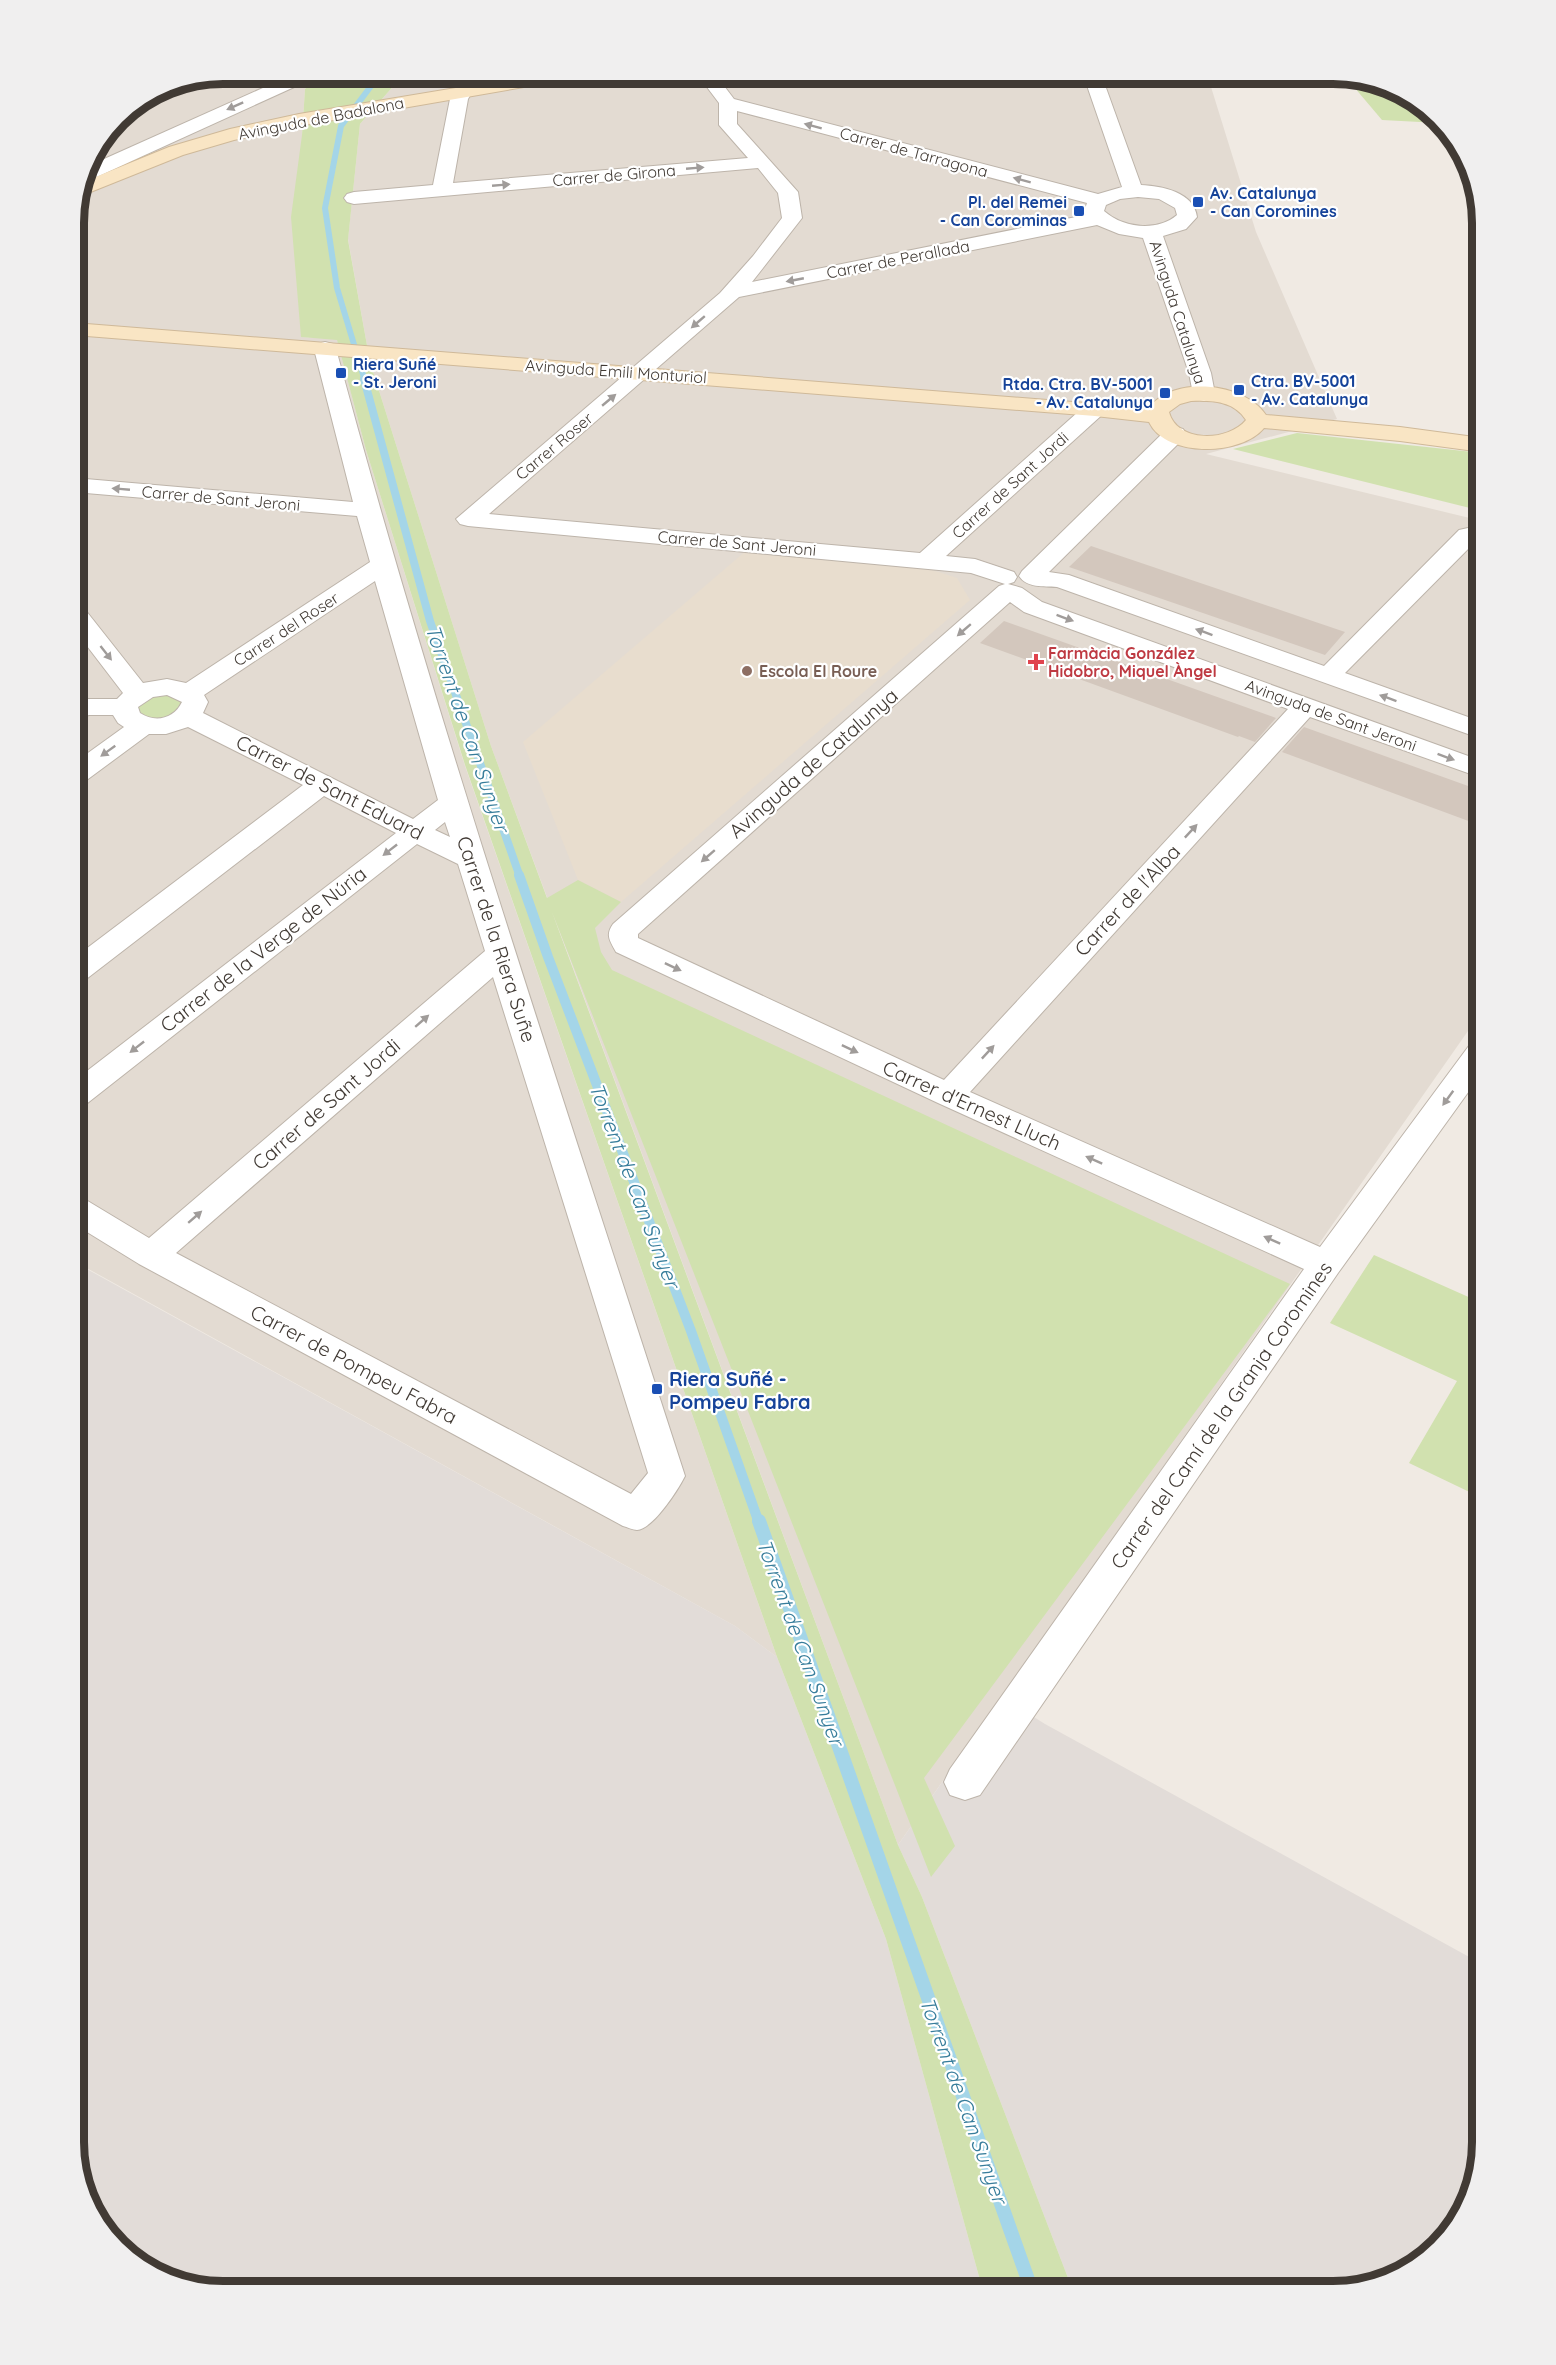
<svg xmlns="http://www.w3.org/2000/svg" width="1556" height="2365" font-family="Quicksand,sans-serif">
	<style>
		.residential { fill: #e3dbd2 }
		.industrial { fill: #e2dcd8 }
		.education { fill: #e8ddce }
		.green { fill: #d1e1af }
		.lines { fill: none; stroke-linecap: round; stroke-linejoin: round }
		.stream-far3 { stroke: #a4d5e8; stroke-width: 6 }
		.stream-far2 { stroke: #a4d5e8; stroke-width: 8 }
		.stream-far1 { stroke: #a4d5e8; stroke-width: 10 }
		.stream { stroke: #a4d5e8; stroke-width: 14 }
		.building { fill: #d3c7bd }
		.street-casing { stroke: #bdb4aa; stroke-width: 2 }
		.secondary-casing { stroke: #cfb999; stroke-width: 2 }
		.street { fill: #fff; fill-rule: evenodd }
		.secondary { fill: #f9e5c4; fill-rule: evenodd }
		.oneway { fill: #a09c9a }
		.transit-dot { fill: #1a4fb4; stroke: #fff; stroke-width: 2 }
		.health-dot { fill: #e0444e; stroke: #fff; stroke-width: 2 }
		.education-dot { fill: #8d6e63; stroke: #fff; stroke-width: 2 }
		.labels { text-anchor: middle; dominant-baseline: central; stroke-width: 4.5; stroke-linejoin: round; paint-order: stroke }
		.far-street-label { font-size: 16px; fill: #413a34; stroke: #fff }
		.far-transit-label { font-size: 16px; font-weight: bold; fill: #164399; stroke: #fff; text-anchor: start }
		.far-health-label { font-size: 16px; font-weight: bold; fill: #be3a42; stroke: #fff; text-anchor: start }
		.far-education-label { font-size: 16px; font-weight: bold; fill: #785e54; stroke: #fff; text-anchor: start }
		.street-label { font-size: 20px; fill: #413a34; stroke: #fff }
		.transit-label { font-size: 20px; font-weight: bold; fill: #164399; stroke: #fff; text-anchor: start }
		.water-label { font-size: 21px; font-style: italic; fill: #377d9b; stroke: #fff }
		.rim { fill: none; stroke: #413a34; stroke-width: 8 }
	</style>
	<rect width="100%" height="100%" fill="#f0eae3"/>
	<g class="residential">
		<polygon points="223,74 322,74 305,89 302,135 302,337 337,339 366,450 465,766 777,1657 735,1626 74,1261 74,213 85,165 117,117 166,85"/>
		<polygon points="404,74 1207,74 1256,232 1337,419 1206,454 1482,521 1482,1011 898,1845 491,746 370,362 348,239 360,124"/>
	</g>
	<g class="industrial">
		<polygon points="74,1262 735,1626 777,1657 886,1939 983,2291 213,2291 148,2271 93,2217 74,2142"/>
		<polygon points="1002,1697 1045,1724 1482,1964 1482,2143 1462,2217 1408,2272 1333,2291 1073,2291 922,1897 898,1845"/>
	</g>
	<polygon class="education" points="747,550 926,568 957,578 970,600 621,902 578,880 523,742"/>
	<g class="green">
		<polygon points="322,74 404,74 360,124 348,240 370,362 491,746 547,898 578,880 621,902 595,928 601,952 612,970 1290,1284 924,1778 955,1846 931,1877 552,912 898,1845 922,1897 1073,2291 983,2291 886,1939 777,1657 465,765 366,450 337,340 301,337 291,217 302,135 305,89"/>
		<polygon points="1343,74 1416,98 1439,123 1382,120"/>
		<polygon points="1297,433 1482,453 1482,511 1233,449"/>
		<polygon points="167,687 194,709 143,726 129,700"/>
		<polygon points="1374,1255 1482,1303 1482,1498 1409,1463 1457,1381 1330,1323"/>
	</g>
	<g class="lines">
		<polyline class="stream-far3" points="365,381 337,288 325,208 341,126 380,74"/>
		<polyline class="stream-far2" points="364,379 430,621 520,877"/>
		<polyline class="stream-far1" points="519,875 548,957 691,1331 759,1523"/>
		<polyline class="stream" points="759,1521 1032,2291"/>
	</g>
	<g class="building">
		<polygon points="1091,546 1345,632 1325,655 1069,567"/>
		<polygon points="1004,621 1276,718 1255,742 1239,736 1238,737 980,643"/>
		<polygon points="1304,727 1482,791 1482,826 1282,752"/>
	</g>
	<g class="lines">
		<g class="street-casing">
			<g id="street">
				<polygon points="294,74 317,74 314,78 90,180 81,181 84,168"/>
				<path d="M 697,74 L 715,74 L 734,99 L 1098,194 L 1122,187 L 1083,74 L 1101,74 L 1141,185 C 1162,186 1194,192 1197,217 L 1186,229 L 1163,236 L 1211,373 L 1215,394 L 1212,399 L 1204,401 L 1196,399 L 1193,394 L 1189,373 L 1143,238 L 1119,234 L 1097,225 L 739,297 L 489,514 L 920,553 L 1087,404 L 1095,402 L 1103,404 L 1106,409 L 1103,414 L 946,556 L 975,559 L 1014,572 L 1017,577 L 1014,582 L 1008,584 L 1022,588 L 1042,602 L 1482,761 L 1482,778 L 1310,717 L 970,1092 L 1320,1247 L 1471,1043 L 1482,1041 L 1482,1073 L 1338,1273 L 980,1795 L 965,1800 L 950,1795 L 944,1782 L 950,1769 L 1304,1269 L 938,1103 L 616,952 C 610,941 605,935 613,924 L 999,586 L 1005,584 L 971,573 L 468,526 L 460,524 L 456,519 L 720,293 L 753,256 L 782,218 L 778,193 L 758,168 L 354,204 L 347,202 L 344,198 L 347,194 L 354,192 L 433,185 L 450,99 L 457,88 L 469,88 L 472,92 L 468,99 L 453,183 L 748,158 L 719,125 L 719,103 ZM 737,111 L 1087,203 L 1084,212 L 1086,215 L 752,282 L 802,218 L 798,192 L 737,124 ZM 1138,197 L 1159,199 L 1175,208 L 1177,215 C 1157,232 1123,228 1104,211 L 1106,205 L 1120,199 ZM 1010,602 L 1024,612 L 1288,709 L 944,1080 L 638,938 L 638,934 Z"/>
				<path d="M 325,342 L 333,344 L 336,349 C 438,729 564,1100 685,1476 C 678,1490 653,1529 637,1530 C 633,1530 627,1527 623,1526 L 139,1264 L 74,1224 L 74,1197 L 86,1200 L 149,1238 L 485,951 L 458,864 L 417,844 L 85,1105 L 74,1108 L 74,1081 L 396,833 L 324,796 L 85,980 L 74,983 L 74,958 L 303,785 L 188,727 L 166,734 L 149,734 L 84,782 L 74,784 L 74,763 L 124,727 L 118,723 L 113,715 L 89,715 L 74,719 L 74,703 L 88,699 L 117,699 L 123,693 L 74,629 L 74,604 L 83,607 L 143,683 L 167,679 L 186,683 L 370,562 L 357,516 L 74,492 L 74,478 L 353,502 L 314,349 L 317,344 ZM 375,581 L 438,800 L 413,819 L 203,713 L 208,702 L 204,695 ZM 167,695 L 182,702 C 174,719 155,723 140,713 L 138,707 L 153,697 ZM 445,822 L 450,837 L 435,830 ZM 493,977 L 648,1473 L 631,1494 L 176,1253 Z"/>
				<path d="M 1175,427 L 1183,429 L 1186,434 L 1183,439 L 1049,572 L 1069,575 L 1324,666 L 1459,530 L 1468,528 L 1477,530 L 1480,535 L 1477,540 L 1345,673 L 1482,722 L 1482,739 L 1057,587 C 1043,586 1027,588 1019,576 L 1022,571 L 1167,429 Z"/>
			</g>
		</g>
		<g class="secondary-casing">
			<g id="secondary">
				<polygon points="541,74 579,74 576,78 570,79 299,126 234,140 183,155 78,197 81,183 169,147 230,129 299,114"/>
				<path d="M 74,323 L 1149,408 C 1173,375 1244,382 1266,415 L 1400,427 L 1482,438 L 1482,452 L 1400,441 L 1264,428 C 1241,456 1166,458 1149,422 L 1095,416 L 74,335 ZM 1191,401 C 1212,400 1234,401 1246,420 C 1228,442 1177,443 1169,412 L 1180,404 Z"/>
			</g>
		</g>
		<use href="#street" class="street"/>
		<use href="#secondary" class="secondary"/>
	</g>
	<defs><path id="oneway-solid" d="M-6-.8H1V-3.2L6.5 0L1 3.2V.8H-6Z" transform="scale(1.5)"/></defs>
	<g class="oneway">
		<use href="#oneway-solid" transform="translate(235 106) rotate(156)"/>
		<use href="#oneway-solid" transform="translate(813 126) rotate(-165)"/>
		<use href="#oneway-solid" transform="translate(695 168) rotate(-5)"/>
		<use href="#oneway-solid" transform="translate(1022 180) rotate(-165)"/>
		<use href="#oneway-solid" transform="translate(501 185) rotate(-5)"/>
		<use href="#oneway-solid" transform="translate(795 280) rotate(169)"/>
		<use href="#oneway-solid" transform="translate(698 322) rotate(139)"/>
		<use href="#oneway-solid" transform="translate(609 400) rotate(-40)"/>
		<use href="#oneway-solid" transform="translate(121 489) rotate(-175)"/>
		<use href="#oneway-solid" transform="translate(1065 618) rotate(20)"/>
		<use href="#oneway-solid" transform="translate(964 630) rotate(139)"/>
		<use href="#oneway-solid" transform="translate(1204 632) rotate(-160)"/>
		<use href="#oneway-solid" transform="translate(106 653) rotate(52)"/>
		<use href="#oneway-solid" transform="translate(1388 698) rotate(-160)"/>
		<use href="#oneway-solid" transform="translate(108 751) rotate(144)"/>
		<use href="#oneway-solid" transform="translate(1446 757) rotate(20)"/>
		<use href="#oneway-solid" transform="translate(1191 831) rotate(-47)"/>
		<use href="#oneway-solid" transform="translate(390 850) rotate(142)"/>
		<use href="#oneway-solid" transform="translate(708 856) rotate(139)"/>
		<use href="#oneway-solid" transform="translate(673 967) rotate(25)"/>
		<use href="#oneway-solid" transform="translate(422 1021) rotate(-41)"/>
		<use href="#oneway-solid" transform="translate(137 1047) rotate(142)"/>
		<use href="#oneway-solid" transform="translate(850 1049) rotate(25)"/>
		<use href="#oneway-solid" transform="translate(988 1052) rotate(-47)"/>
		<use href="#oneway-solid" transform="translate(1448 1098) rotate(126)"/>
		<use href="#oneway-solid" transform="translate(1094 1160) rotate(-156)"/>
		<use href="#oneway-solid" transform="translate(195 1217) rotate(-41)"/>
		<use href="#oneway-solid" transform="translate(1272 1240) rotate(-156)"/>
	</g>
	<g class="transit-dot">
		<rect x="1192" y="196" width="12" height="12" rx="3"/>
		<rect x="1073" y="205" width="12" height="12" rx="3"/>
		<rect x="335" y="367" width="12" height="12" rx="3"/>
		<rect x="1233" y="384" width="12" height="12" rx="3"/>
		<rect x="1159" y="387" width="12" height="12" rx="3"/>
		<rect x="651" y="1383" width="12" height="12" rx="3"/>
	</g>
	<path class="health-dot" d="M1033 653h6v6h6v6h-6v6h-6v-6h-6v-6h6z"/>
	<circle class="education-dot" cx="747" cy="671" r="6"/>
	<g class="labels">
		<g class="far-street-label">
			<text transform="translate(321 118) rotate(-11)">Avinguda de Badalona</text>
			<text transform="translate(914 152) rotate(15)">Carrer de Tarragona</text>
			<text transform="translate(614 175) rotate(-5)">Carrer de Girona</text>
			<text transform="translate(898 259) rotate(-11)">Carrer de Perallada</text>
			<text transform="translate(1178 312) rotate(72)">Avinguda Catalunya</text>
			<text transform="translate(616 371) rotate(4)">Avinguda Emili Monturiol</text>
			<text transform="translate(554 446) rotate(-40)">Carrer Roser</text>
			<text transform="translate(1010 485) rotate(-42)">Carrer de Sant Jordi</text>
			<text transform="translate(221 498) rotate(5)">Carrer de Sant Jeroni</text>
			<text transform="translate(737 543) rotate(5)">Carrer de Sant Jeroni</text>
			<text transform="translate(286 629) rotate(-33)">Carrer del Roser</text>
			<text transform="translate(1331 715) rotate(20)">Avinguda de Sant Jeroni</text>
		</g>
		<g class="far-transit-label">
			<text x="1210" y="193">Av. Catalunya<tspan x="1210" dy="18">- Can Coromines</tspan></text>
			<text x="1067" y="202" text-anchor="end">Pl. del Remei<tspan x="1067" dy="18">- Can Corominas</tspan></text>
			<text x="353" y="364">Riera Suñé<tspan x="353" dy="18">- St. Jeroni</tspan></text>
			<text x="1251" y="381">Ctra. BV-5001<tspan x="1251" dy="18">- Av. Catalunya</tspan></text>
			<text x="1153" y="384" text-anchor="end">Rtda. Ctra. BV-5001<tspan x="1153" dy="18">- Av. Catalunya</tspan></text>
		</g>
		<g class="far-health-label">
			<text x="1048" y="653">Farmàcia González<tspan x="1048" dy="18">Hidobro, Miquel Àngel</tspan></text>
		</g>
		<g class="far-education-label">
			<text x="759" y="671">Escola El Roure</text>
		</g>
		<g class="street-label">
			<text transform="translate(813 763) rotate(-41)">Avinguda de Catalunya</text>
			<text transform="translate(330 787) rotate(27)">Carrer de Sant Eduard</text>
			<text transform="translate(1127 900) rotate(-47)">Carrer de l'Alba</text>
			<text transform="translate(497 939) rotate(72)">Carrer de la Riera Suñe</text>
			<text transform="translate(263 949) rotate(-38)">Carrer de la Verge de Núria</text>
			<text transform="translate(326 1104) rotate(-41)">Carrer de Sant Jordi</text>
			<text transform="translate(972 1105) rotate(24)">Carrer d'Ernest Lluch</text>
			<text transform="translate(354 1364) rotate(28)">Carrer de Pompeu Fabra</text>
			<text transform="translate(1221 1415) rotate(-55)">Carrer del Camí de la Granja Coromines</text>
		</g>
		<g class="transit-label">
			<text x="669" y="1378">Riera Suñé -<tspan x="669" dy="23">Pompeu Fabra</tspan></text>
		</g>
		<g class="water-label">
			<text transform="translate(468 728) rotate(71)">Torrent de Can Sunyer</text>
			<text transform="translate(635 1185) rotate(69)">Torrent de Can Sunyer</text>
			<text transform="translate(801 1642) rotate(70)">Torrent de Can Sunyer</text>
			<text transform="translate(964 2100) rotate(70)">Torrent de Can Sunyer</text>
		</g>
	</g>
	<path d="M0 0H1556V2365H0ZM223 84H1333A139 139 0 0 1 1472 223V2142A139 139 0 0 1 1333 2281H223A139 139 0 0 1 84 2142V223A139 139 0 0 1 223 84Z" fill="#f0efef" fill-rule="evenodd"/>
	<path class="rim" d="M223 84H1333A139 139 0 0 1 1472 223V2142A139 139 0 0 1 1333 2281H223A139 139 0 0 1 84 2142V223A139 139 0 0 1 223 84Z"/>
</svg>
